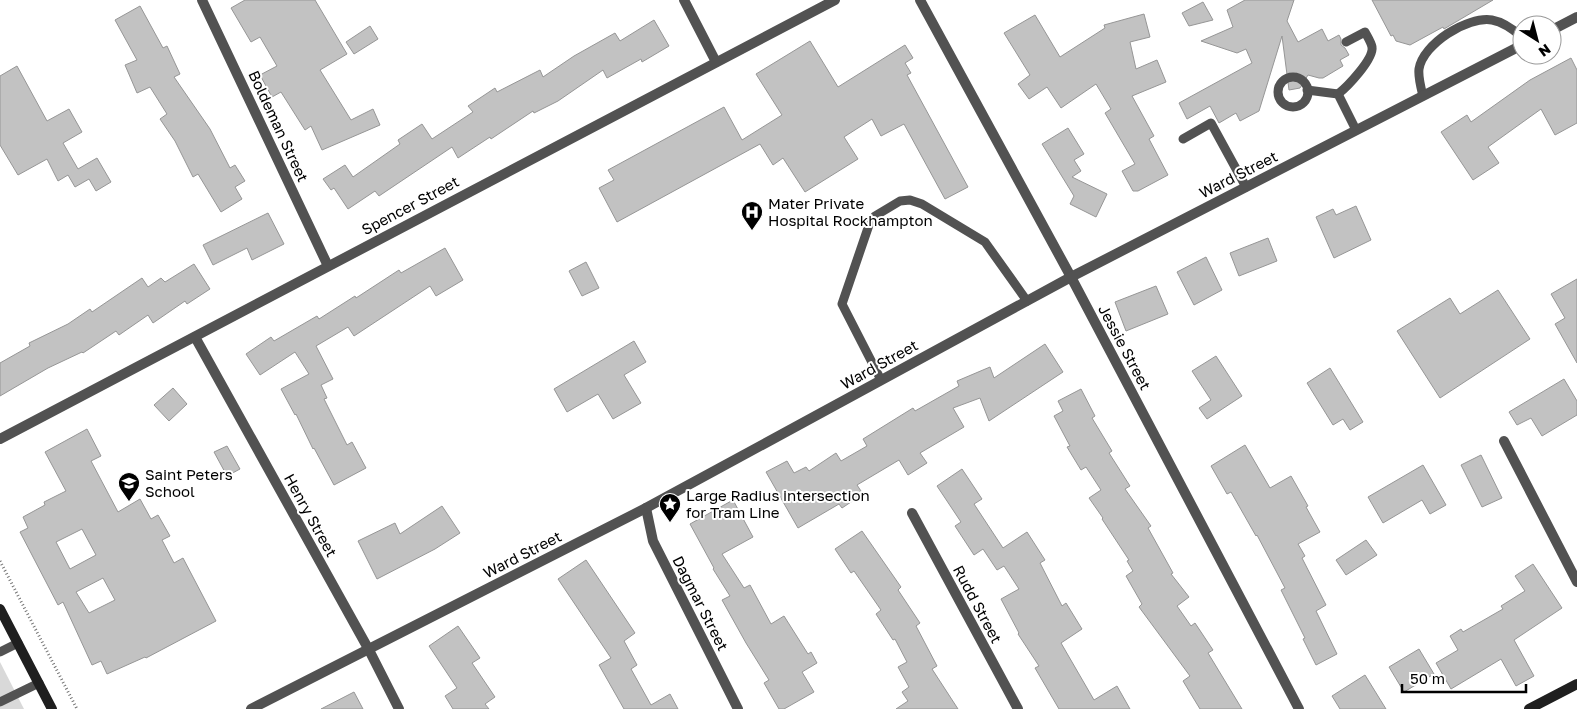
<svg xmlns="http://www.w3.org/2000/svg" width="1577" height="709" font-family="'Golos Text',sans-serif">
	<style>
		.green { fill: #d9d9d9 }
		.building { fill: #c2c2c2; stroke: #969696; fill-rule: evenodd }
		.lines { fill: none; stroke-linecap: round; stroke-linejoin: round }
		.path { stroke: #747474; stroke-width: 3; stroke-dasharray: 1 2.5; stroke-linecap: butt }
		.lane { stroke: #525252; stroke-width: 9 }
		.street { stroke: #525252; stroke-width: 10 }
		.secondary { stroke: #1f1f1f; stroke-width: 10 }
		.labels { text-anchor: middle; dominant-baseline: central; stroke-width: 4; stroke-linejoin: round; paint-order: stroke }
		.street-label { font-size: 15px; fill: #000; stroke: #fff }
		.poi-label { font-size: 15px; fill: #000; stroke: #fff; text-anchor: start }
	</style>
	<rect width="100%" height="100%" fill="#fff"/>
	<polygon class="green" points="0,662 24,709 0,709"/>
	<g class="building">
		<polygon points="245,0 315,0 347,54 320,70 351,120 373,109 380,125 322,150 311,126 305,130 281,92 272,97 260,75 277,66 260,37 251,42 231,8"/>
		<polygon points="1245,0 1294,0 1287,21 1298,42 1322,29 1328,41 1339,35 1341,39 1341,45 1345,48 1349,55 1340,60 1343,66 1323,78 1319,78 1308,75 1300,88 1289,90 1282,36 1259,111 1240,121 1236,113 1219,123 1210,106 1187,119 1179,103 1252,63 1246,49 1237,53 1201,41 1233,27 1227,10"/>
		<polygon points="1372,0 1493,0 1444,29 1443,27 1410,45 1396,41 1393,35 1391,36"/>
		<polygon points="1203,2 1213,20 1189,26 1182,13"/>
		<polygon points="140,6 163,48 167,46 180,74 174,77 210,129 230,168 235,165 245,181 235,187 242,199 221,212 198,174 193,177 175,141 160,119 167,114 150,87 137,93 125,65 137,60 115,20"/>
		<polygon points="1144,14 1150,37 1130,42 1136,69 1157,60 1166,82 1132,96 1154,136 1149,139 1168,175 1138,191 1133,191 1122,171 1135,164 1105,113 1111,109 1096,84 1061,108 1047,87 1029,99 1018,84 1030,75 1004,33 1035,15 1060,57 1105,28 1104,25"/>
		<polygon points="654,20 669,46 642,62 641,59 607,78 603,70 558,101 534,113 533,111 491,139 490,137 458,158 452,147 379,196 375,191 348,209 334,188 331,190 323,179 345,165 353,177 400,144 398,140 422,124 432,139 473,112 468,106 495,88 497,92 540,70 543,77 574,56 615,33 620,41"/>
		<polygon points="370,26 378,39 354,54 346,42"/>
		<polygon points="810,41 838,87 905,45 913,58 905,63 911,73 907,75 968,187 945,199 904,124 881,136 872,119 844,137 858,159 805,192 783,158 773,165 760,144 617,222 599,188 614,180 608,170 724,107 742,140 782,115 756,74"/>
		<polygon points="1571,58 1577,70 1577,123 1555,135 1541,109 1488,147 1499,163 1473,180 1441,132 1467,115 1471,122 1530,80"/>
		<polygon points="17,66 47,121 69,109 82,132 63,143 78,169 97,158 111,182 96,191 89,179 75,187 68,175 58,181 47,159 18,175 0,145 0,76"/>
		<polygon points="1068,128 1084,154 1074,160 1081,171 1072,177 1107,194 1096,217 1070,204 1074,196 1042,144"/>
		<polygon points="1356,206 1371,240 1334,258 1316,217 1333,209 1336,215"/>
		<polygon points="268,213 284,244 252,260 247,248 213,265 203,245"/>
		<polygon points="1268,238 1277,261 1239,276 1230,253"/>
		<polygon points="445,248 463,280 436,296 430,286 354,336 348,327 316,346 333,379 321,385 327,398 324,399 347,445 352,442 366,468 334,485 314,448 313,449 296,414 295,415 281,389 309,374 295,352 260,375 246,354 271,337 274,341 317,316 319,319 355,296 356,298 399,270 401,273"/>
		<polygon points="1206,257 1222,290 1194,305 1177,272"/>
		<polygon points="586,262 599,288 582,296 569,271"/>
		<polygon points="194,264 210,289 187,304 185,301 153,323 148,315 119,335 116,331 83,353 82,352 48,368 0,396 0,363 30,346 29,343 68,324 90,309 92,312 142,278 148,287 161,278 165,282"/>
		<polygon points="1577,279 1577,363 1555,324 1565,318 1551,294"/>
		<polygon points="1156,286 1168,314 1126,331 1115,302"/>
		<polygon points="1498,290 1530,339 1440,398 1397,331 1450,298 1460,314"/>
		<polygon points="634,341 646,362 624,375 641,403 613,419 598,394 567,412 554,389"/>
		<polygon points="1045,344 1063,372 989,421 980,398 953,408 964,427 920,453 927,463 908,475 899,460 857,485 863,494 842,508 839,504 798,528 766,472 787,461 794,473 806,467 809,471 836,453 841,461 867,446 863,439 913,408 915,411 959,386 957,381 990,367 994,378"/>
		<polygon points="1216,356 1242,396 1207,419 1199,408 1211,400 1192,371"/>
		<polygon points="1330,368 1363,422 1350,430 1343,419 1333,425 1307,383"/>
		<polygon points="1564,379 1577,401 1577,415 1542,436 1531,418 1517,425 1509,412"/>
		<polygon points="173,388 187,404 169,421 154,405"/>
		<polygon points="1081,389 1095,416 1092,418 1112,451 1109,453 1130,486 1125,489 1151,526 1148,528 1173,573 1171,574 1189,597 1177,606 1191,626 1195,623 1213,650 1208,653 1242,709 1200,709 1183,681 1190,676 1139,607 1142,604 1126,576 1133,571 1127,561 1129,560 1102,519 1103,518 1089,498 1101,490 1086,467 1081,470 1067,447 1070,446 1054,416 1063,411 1058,401"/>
		<path d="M 87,429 L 101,456 L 91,461 L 118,512 L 140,499 L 151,519 L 158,515 L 170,536 L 162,540 L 174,563 L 183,558 L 216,621 L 146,658 L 145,657 L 107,674 L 101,661 L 92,665 L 63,602 L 58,605 L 20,532 L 28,528 L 23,517 L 45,505 L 44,502 L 66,491 L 45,452 ZM 82,529 L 96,555 L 70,569 L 56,542 ZM 103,578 L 115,600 L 89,613 L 76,592 Z"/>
		<polygon points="1245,445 1270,488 1291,476 1308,506 1306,507 1320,532 1298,544 1305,556 1302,558 1326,605 1316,611 1337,654 1316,665 1303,639 1305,638 1281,590 1285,588 1257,535 1256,536 1231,492 1227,494 1211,466"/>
		<polygon points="227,446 240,469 227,476 214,452"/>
		<polygon points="1481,455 1502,498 1482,507 1461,465"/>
		<polygon points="1423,465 1446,505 1430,514 1422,500 1383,523 1368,497"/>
		<polygon points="962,469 982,499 974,504 1003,548 1027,532 1045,560 1040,563 1062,606 1066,603 1082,629 1061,643 1094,700 1117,686 1130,709 1059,709 1035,668 1039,666 1018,634 1019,633 1001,599 1019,589 1004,566 997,570 983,549 974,555 955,526 961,522 937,486"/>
		<polygon points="733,500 753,537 722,554 744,588 750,585 771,624 784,616 808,654 811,652 817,663 802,672 814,692 784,709 779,709 764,683 769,680 746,643 722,600 730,596 713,569 714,568 690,524"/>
		<polygon points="442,506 460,533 435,549 377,579 358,541 395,523 400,534"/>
		<polygon points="862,531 901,587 898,590 920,623 916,626 937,666 932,669 958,709 896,709 908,701 902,692 909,687 898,667 907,662 895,639 893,640 876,614 881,610 854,571 851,573 835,549"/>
		<polygon points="1366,540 1377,555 1346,575 1336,560"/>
		<polygon points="586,560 635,633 624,641 637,665 631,669 651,705 670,694 678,709 624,709 599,665 611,658 558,579"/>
		<polygon points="1533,564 1562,608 1514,640 1534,676 1516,686 1501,659 1451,689 1436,663 1458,650 1450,636 1461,629 1463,632 1503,609 1501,606 1525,591 1515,576"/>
		<polygon points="458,626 480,658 472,663 495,697 485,704 489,709 453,709 445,696 457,688 429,646"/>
		<polygon points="1419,649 1434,674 1404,692 1389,667"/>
		<polygon points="1365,675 1386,709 1340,709 1332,696"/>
		<polygon points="354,692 363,709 321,709"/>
	</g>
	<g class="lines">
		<polyline class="path" points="0,561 77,709"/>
		<g class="lane">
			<circle cx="1293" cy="92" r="15"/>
			<polyline points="1307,90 1338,94 1356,130"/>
			<path d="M 1338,94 C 1347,87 1374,59 1372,47 C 1371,42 1367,36 1365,32 L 1346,42"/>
			<path d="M 1423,96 C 1421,88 1418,77 1419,69 C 1423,44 1467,16 1492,20 C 1503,22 1514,30 1522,37"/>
			<polyline points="1183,139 1211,123 1246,187"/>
			<polyline points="881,380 842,304 869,225 875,216 900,201 910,200 922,204 985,242 1027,301"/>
			<polyline points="0,652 18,643"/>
			<polyline points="0,702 39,683"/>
		</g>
		<g class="street">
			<polyline points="202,0 328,266"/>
			<polyline points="684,0 716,62"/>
			<polyline points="920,0 1071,277 1299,709"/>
			<polyline points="1552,30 1577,17"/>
			<polyline points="195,337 369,650 399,709"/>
			<polyline points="0,439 835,0"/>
			<polyline points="1504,441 1577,582"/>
			<polyline points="646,508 653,541 738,709"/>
			<polyline points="912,513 1018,709"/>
			<polyline points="251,709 646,508 1071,277 1522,45"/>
		</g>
		<g class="secondary">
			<polyline points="0,609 52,709"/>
			<polyline points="1529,709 1577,684"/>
		</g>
	</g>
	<defs>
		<g id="hospital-pin" transform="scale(1.125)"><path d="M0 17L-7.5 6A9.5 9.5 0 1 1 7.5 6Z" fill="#000" stroke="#fff"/><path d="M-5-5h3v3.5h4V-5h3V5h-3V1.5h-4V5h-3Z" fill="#fff"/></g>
		<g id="school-pin" transform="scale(1.125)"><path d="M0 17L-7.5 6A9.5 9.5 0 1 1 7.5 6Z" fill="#000" stroke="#fff"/><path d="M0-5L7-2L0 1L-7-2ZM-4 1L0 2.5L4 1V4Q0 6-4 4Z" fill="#fff"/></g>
		<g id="sight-pin" transform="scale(1.125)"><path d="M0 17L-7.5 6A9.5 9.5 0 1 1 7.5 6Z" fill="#000" stroke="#fff"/><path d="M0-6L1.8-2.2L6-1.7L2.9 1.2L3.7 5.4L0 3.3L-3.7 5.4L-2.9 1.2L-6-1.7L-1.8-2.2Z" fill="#fff"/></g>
	</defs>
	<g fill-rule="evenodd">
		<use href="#hospital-pin" x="752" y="212"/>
		<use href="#school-pin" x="129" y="483"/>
		<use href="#sight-pin" x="670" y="504"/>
	</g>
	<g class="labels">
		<g class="street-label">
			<text transform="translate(279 126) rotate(65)">Boldeman Street</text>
			<text transform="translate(1238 174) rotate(-27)">Ward Street</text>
			<text transform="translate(410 205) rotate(-28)">Spencer Street</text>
			<text transform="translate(1125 347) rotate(62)">Jessie Street</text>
			<text transform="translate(879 364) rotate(-29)">Ward Street</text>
			<text transform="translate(311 515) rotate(61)">Henry Street</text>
			<text transform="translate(522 554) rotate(-27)">Ward Street</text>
			<text transform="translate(701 603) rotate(63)">Dagmar Street</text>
			<text transform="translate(978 604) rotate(62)">Rudd Street</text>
		</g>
		<g class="poi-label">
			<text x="768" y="203">Mater Private<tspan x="768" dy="17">Hospital Rockhampton</tspan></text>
			<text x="145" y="474">Saint Peters<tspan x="145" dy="17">School</tspan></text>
			<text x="686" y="495">Large Radius intersection<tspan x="686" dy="17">for Tram Line</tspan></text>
		</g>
	</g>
	<g transform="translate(1537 40) rotate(144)"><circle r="24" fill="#ffffff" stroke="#999999"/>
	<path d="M0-4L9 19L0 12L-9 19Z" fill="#000000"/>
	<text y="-8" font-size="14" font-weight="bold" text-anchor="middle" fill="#000000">N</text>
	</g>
	<path d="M1402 684v8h124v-8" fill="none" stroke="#000000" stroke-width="2.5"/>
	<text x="1410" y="684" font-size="15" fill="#000000" stroke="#ffffff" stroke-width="4" paint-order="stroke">50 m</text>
</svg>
